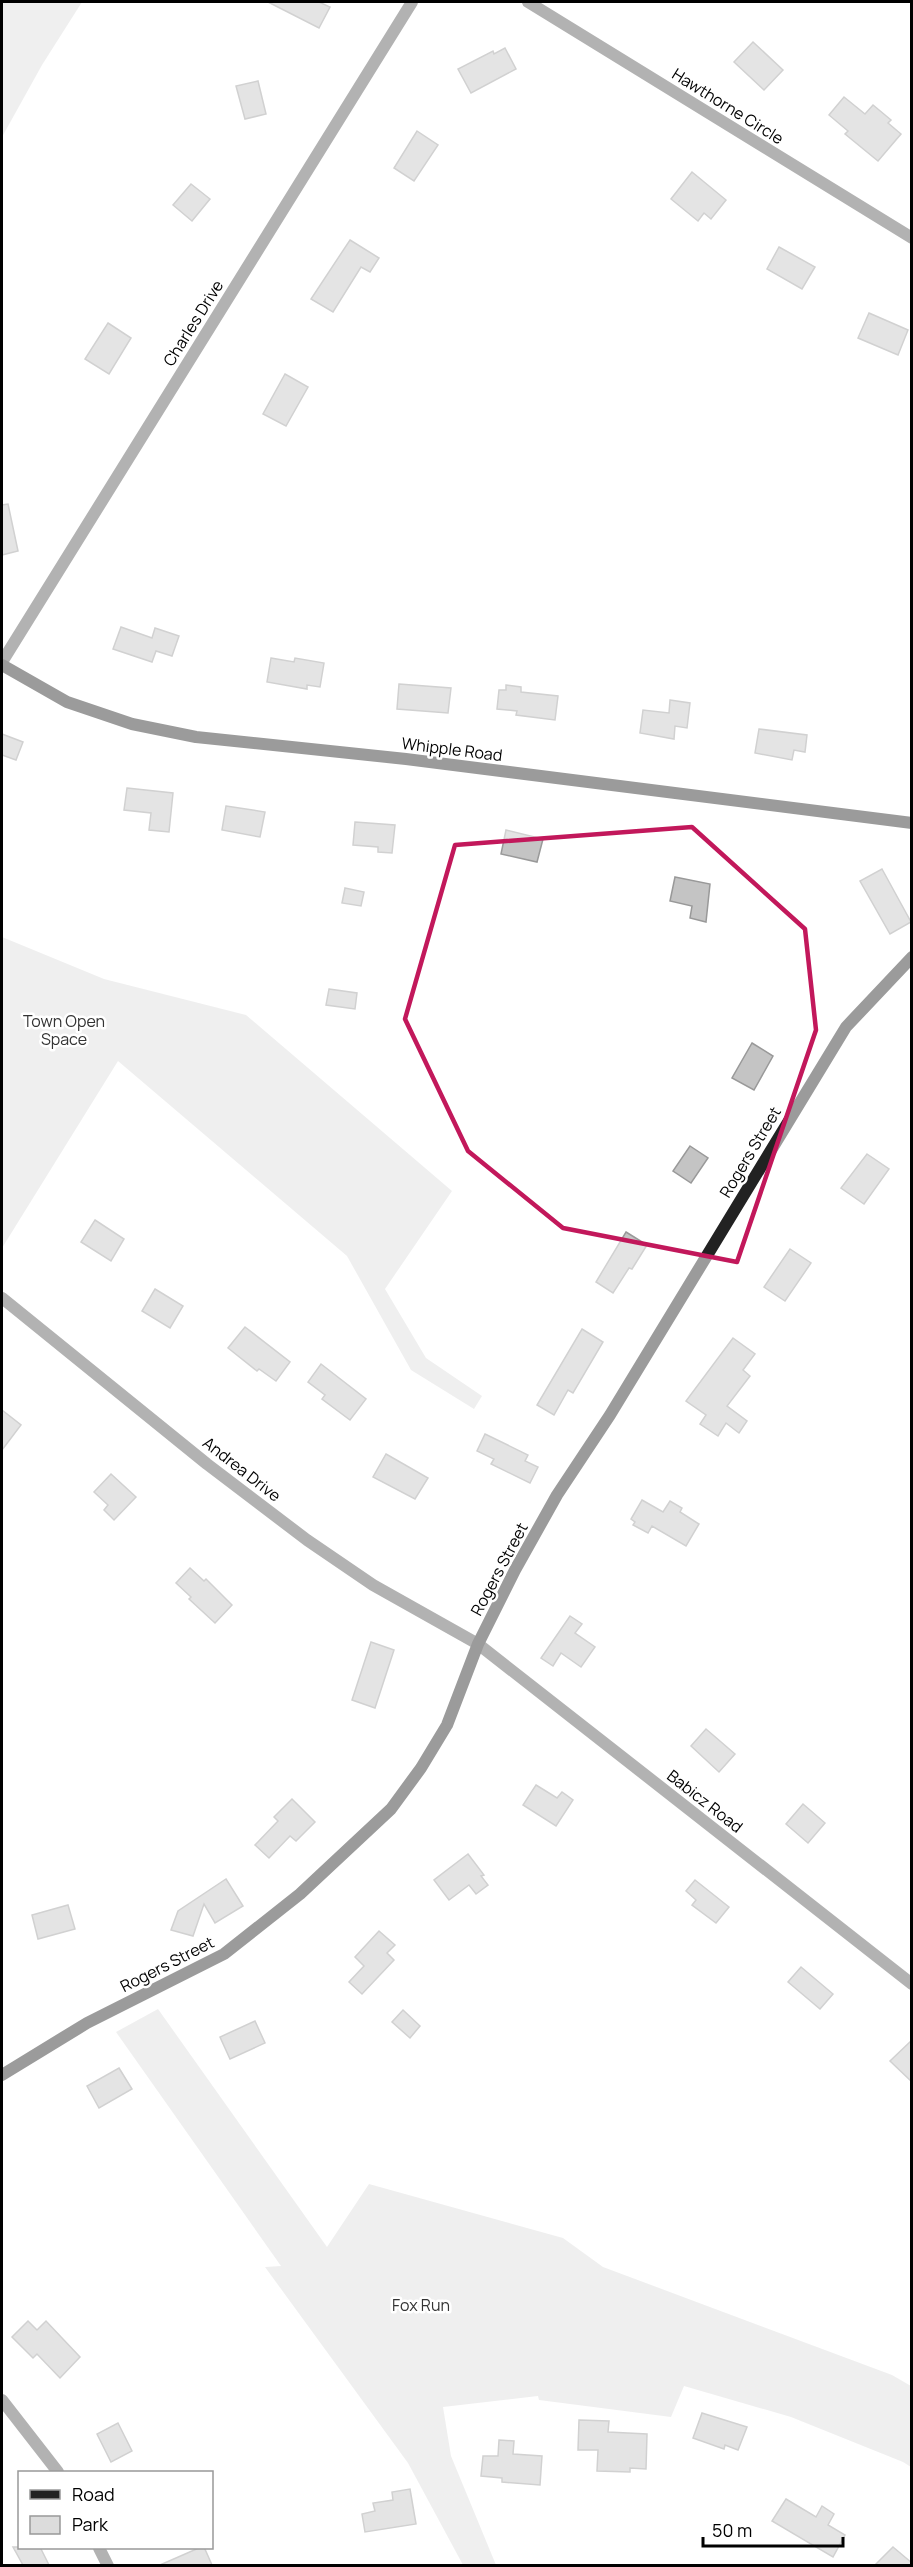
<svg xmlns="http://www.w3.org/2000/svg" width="913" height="2567" font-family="Manrope,sans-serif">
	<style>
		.green { fill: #dcdcdc }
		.building { fill: #c4c4c4; stroke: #999; stroke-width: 1.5 }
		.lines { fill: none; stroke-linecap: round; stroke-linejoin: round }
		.street { stroke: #555; stroke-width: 12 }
		.secondary { stroke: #222; stroke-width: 12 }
		.marked { fill: none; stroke: #c2185b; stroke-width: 4.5; stroke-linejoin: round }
		.labels { text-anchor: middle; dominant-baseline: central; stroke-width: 5; stroke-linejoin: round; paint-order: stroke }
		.street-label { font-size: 16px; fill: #000; stroke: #fff }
		.park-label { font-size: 16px; fill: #333; stroke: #fff }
	</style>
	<rect width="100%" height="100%" fill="#fff"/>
	<g class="green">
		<polygon points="2,2 82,2 42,65 2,137"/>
		<polygon points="2,937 104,979 246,1015 452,1191 385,1289 426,1358 482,1396 474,1409 411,1370 347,1256 118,1061 2,1248"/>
		<polygon points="158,2009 327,2247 369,2184 563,2238 603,2267 892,2375 911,2386 911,2467 903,2462 791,2417 684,2386 671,2417 539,2400 538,2396 443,2407 451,2456 496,2565 463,2565 408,2463 265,2267 281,2266 116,2032"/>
	</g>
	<g class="building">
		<polygon points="268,2 319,2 330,7 319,28"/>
		<polygon points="753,42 783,70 764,90 734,62"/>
		<polygon points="505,48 516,69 471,93 458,69 493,51 494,54"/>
		<polygon points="258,81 266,114 245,119 236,86"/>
		<polygon points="844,97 865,114 873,105 891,120 888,123 901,134 878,161 845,134 848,131 829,115"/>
		<polygon points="417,131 438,145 414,181 394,168"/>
		<polygon points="692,172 726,200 711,219 704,213 698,221 671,199"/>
		<polygon points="191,184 210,199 192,221 173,205"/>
		<polygon points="350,240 379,258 370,272 361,267 333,312 311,299"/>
		<polygon points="779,247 815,267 802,289 767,269"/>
		<polygon points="869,313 908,330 898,355 858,338"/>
		<polygon points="108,323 131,338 109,374 85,359"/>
		<polygon points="285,374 308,387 286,426 263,414"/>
		<polygon points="8,504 18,551 2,555 2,505"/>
		<polygon points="121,627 152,638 155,628 179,636 172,656 156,651 152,662 113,649"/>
		<polygon points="271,658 294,662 295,658 324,663 320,687 307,685 307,689 267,682"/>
		<polygon points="399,684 451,688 448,713 397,709"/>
		<polygon points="506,685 521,687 521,692 558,696 555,720 516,715 517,711 497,709 499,690 506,690"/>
		<polygon points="670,700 690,703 687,728 675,726 674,739 640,733 643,710 669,713"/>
		<polygon points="759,729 807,735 805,752 794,750 792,760 755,753"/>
		<polygon points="2,734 23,742 16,760 2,755"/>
		<polygon points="127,788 173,793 169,832 149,830 151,813 124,810"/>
		<polygon points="226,806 265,812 260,837 222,830"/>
		<polygon points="355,822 395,825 392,853 378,852 378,847 353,845"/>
		<polygon points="506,830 543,839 537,862 501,854"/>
		<polygon points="882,869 911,922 890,934 860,881"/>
		<polygon points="675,877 710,884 706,922 690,918 692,906 670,901"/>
		<polygon points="345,888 364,892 361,906 342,903"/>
		<polygon points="329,989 357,993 355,1009 326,1005"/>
		<polygon points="752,1043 773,1056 754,1090 732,1078"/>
		<polygon points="690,1146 708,1158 691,1183 673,1171"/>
		<polygon points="867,1154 889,1169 864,1204 841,1188"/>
		<polygon points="95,1220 124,1239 111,1261 81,1242"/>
		<polygon points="626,1232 647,1245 632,1269 629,1268 613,1293 596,1282"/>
		<polygon points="790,1249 811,1263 785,1301 764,1287"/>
		<polygon points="155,1289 183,1306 170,1328 142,1311"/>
		<polygon points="245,1327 290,1362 276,1381 259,1369 257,1371 228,1348"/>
		<polygon points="582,1329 603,1342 573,1393 568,1390 554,1415 537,1405"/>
		<polygon points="733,1338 755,1354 743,1370 750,1376 727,1406 747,1421 739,1433 726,1423 718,1436 700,1424 706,1415 686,1401"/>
		<polygon points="321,1364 366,1399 350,1420 322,1399 325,1395 308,1382"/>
		<polygon points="2,1410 21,1425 2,1450"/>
		<polygon points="485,1434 528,1455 525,1461 538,1467 530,1483 491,1464 494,1459 477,1451"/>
		<polygon points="386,1454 428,1478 415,1499 373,1477"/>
		<polygon points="111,1474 136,1497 114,1520 104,1510 108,1505 94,1492"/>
		<polygon points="642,1500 663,1512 670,1501 682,1508 680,1512 699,1524 686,1546 652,1526 648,1533 633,1525 635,1522 631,1519"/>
		<polygon points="190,1568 204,1581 206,1579 232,1605 215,1623 189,1599 191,1597 176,1583"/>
		<polygon points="570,1616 582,1624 575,1633 595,1647 581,1667 561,1653 553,1666 541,1658"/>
		<polygon points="371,1642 394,1650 375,1708 352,1700"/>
		<polygon points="706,1729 735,1754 719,1772 691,1746"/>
		<polygon points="536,1785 557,1798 562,1792 573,1800 556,1826 523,1805"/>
		<polygon points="292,1799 315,1822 296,1841 290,1836 269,1858 255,1845 278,1821 274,1817"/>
		<polygon points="803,1804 825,1823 808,1843 786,1824"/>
		<polygon points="468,1854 484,1875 481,1876 488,1885 476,1894 469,1885 449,1900 434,1880"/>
		<polygon points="226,1879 243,1906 215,1923 204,1904 193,1936 171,1930 178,1911"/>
		<polygon points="695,1880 729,1907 716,1923 692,1905 696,1900 686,1891"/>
		<polygon points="68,1905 75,1929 38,1939 32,1915"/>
		<polygon points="379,1931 395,1945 387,1953 394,1960 362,1994 349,1982 364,1966 355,1957"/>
		<polygon points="801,1967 833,1994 820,2009 788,1982"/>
		<polygon points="403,2010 420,2026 410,2038 392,2022"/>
		<polygon points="255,2021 265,2043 230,2059 220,2037"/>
		<polygon points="912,2040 912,2082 890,2061"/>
		<polygon points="119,2068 132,2089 99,2108 87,2086"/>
		<polygon points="28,2321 37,2330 46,2321 80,2357 60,2378 37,2354 33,2358 12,2337"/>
		<polygon points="702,2413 747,2427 738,2450 725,2445 724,2449 693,2438"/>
		<polygon points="579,2420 609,2421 608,2432 647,2434 646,2469 630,2468 630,2472 597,2471 598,2450 578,2450"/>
		<polygon points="118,2423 132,2451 111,2462 97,2434"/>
		<polygon points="499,2440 514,2441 513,2454 542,2456 540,2485 502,2482 502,2478 481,2476 483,2456 498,2456"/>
		<polygon points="410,2489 416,2524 365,2532 362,2514 375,2511 373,2503 393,2500 392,2492"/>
		<polygon points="786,2499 816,2517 822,2506 834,2514 828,2525 845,2535 833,2557 772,2521"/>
		<polygon points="13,2547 40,2547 49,2565 23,2565"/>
		<polygon points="201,2547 204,2547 212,2565 160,2565"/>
		<polygon points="893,2547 912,2563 912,2565 875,2565"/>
	</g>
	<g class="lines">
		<g class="street">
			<polyline points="528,2 912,238"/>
			<polyline points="2,662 412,2"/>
			<polyline points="2,1298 207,1464 307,1540 373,1585 478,1644 912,1984"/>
			<polyline points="2,2400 58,2472"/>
			<polyline points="99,2548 108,2566"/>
		</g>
		<g class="secondary">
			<polyline points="2,665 67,702 132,724 196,737 406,759 912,823"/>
			<polyline points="2,2075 87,2023 224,1954 300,1894 391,1809 421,1768 447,1725 478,1644 515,1570 557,1495 610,1415 846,1027 912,957"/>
		</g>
	</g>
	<path d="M0 0H913V2567H0ZM 692,827 L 805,929 L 816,1030 L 737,1262 L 563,1228 L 468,1151 L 405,1019 L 455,845 Z" fill="#fff" fill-opacity=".55" fill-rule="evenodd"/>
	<path class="marked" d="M 692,827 L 805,929 L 816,1030 L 737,1262 L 563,1228 L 468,1151 L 405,1019 L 455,845 Z"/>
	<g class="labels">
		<g class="street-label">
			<text transform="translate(728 106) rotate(32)">Hawthorne Circle</text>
			<text transform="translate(193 323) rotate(-58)">Charles Drive</text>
			<text transform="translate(452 749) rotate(7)">Whipple Road</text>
			<text transform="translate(750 1152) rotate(-59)">Rogers Street</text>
			<text transform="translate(242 1469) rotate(38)">Andrea Drive</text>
			<text transform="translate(499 1569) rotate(-62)">Rogers Street</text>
			<text transform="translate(705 1801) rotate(38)">Babicz Road</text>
			<text transform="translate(167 1964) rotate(-27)">Rogers Street</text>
		</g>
		<g class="park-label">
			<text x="64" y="1021">Town Open<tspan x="64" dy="18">Space</tspan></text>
			<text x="421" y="2305">Fox Run</text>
		</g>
	</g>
	<rect width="913" height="2567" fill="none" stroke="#000000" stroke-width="6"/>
	<rect x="18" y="2471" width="195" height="78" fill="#ffffff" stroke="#999999" stroke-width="1.5"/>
	<rect x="30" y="2490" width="30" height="9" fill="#222222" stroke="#999999" stroke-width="1.5"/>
	<text x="72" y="2501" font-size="18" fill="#000000">Road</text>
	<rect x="30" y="2516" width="30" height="18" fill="#dcdcdc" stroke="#999999" stroke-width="1.5"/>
	<text x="72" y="2531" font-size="18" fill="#000000">Park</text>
	<path d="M703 2537v9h140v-9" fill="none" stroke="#000000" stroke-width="3"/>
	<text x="712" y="2537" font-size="18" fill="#000000" stroke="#ffffff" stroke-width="4.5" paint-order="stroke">50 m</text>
</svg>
